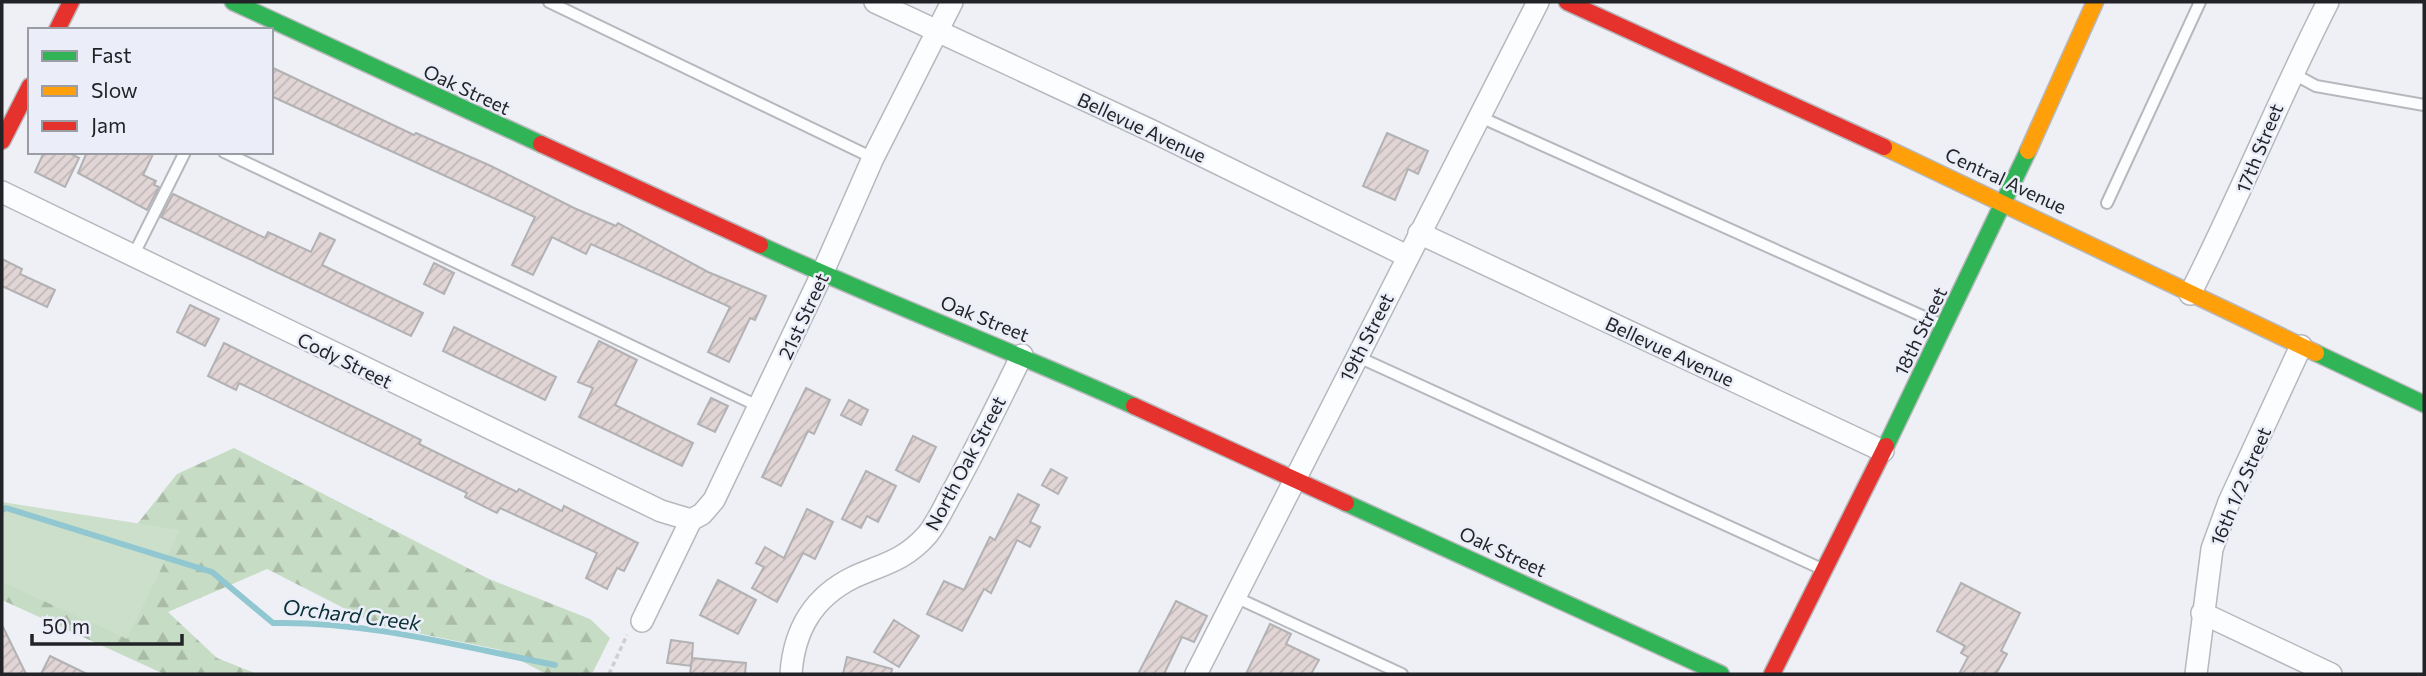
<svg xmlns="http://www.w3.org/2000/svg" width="2426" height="676" font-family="Commissioner,sans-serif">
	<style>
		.forest { fill: url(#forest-firs) }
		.park { fill: #ccdfcb }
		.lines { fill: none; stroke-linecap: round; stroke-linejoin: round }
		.stream { stroke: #90c7d1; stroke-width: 6 }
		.building { fill: url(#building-hatch); stroke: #b2b1b3; stroke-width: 2 }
		.lane-casing { stroke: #b7b8bd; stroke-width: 14 }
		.street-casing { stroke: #b7b8bd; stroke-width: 24 }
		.fast-casing { stroke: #b7b8bd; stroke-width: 19 }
		.slow-casing { stroke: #b7b8bd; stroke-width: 19 }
		.jam-casing { stroke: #b7b8bd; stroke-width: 19 }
		.path { stroke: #cdcfd0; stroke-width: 3.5; stroke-dasharray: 5 3.5; stroke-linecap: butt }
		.lane { stroke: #fcfdfe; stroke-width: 10 }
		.street { stroke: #fcfdfe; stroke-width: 21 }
		.fast { stroke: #30b455; stroke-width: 16 }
		.slow { stroke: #ff9f0a; stroke-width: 16 }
		.jam { stroke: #e5322d; stroke-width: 16 }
		.labels { text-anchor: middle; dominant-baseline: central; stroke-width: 5; stroke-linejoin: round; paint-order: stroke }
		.street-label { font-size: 19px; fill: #222327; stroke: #ebeef9 }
		.water-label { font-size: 21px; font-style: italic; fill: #083035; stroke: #ebeef9 }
	</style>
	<defs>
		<pattern id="forest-firs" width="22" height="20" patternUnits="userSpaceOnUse" patternTransform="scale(1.75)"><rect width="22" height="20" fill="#c6dcc4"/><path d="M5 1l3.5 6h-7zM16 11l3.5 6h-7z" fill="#aabca8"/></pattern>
		<pattern id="building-hatch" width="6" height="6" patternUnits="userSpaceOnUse" patternTransform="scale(1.75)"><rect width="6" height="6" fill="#e1d5d5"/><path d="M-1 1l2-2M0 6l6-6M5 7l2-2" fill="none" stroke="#c1b7b7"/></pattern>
	</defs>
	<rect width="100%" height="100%" fill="#eef0f6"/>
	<polygon class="forest" points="234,448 489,579 590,619 610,638 592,674 546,674 501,650 377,625 267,569 168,612 217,658 257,674 164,674 2,600 2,536 130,533 177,474"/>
	<polygon class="park" points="2,502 180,530 127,639 2,582"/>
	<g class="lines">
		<path class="stream" d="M 2,510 L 6,508 L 212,572 L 273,623 C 368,621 462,647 555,665"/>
	</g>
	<g class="building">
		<polygon points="271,67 414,135 416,133 491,166 574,208 616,226 618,223 708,272 766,296 755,320 750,318 729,362 708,352 730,307 591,244 586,254 552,237 533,275 512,265 535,217 271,96"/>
		<polygon points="1387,133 1428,151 1418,174 1408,169 1395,200 1363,186"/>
		<polygon points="44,152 67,152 79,158 65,187 35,172"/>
		<polygon points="87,152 154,152 143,175 156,181 154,185 159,187 147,210 78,173"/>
		<polygon points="173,194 265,238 268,232 311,252 320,233 335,240 322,265 423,313 411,336 161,217"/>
		<polygon points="2,259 22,269 20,274 55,290 47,307 2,286"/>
		<polygon points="434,263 454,273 444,294 424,284"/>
		<polygon points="190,305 219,319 205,346 177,332"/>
		<polygon points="454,327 556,377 545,400 443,351"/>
		<polygon points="599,341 637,360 615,405 693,443 682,466 579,417 593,388 578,382"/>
		<polygon points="224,343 421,440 419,444 517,492 519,489 562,511 564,506 638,543 624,571 617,568 607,589 586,578 597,553 500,508 497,513 465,497 467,493 239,383 236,390 208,376"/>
		<polygon points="806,388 830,400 814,434 808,431 781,486 762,477"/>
		<polygon points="711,398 728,406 715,432 698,424"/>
		<polygon points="849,400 868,410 861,425 841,415"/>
		<polygon points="913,436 936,447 919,482 896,470"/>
		<polygon points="1051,469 1067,478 1058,494 1042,485"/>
		<polygon points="866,471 896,486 878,522 867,516 861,528 842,519"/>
		<polygon points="1018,494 1039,505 1030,522 1040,527 1030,547 1017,540 991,593 984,589 962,631 927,614 944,581 964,590 990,537 995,540"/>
		<polygon points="807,509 833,522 815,559 803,553 777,602 752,588 764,567 756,563 765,547 784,558"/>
		<polygon points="718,580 756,600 738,634 700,615"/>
		<polygon points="1961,583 2020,613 2001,651 2007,654 1996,674 1959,674 1968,657 1961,653 1965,646 1937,631"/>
		<polygon points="1176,601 1207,616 1194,642 1182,637 1164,674 1138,674"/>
		<polygon points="894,620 919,636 899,667 874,652"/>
		<polygon points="1270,624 1291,634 1286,644 1319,660 1311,674 1246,674"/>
		<polygon points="2,625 26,674 2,674"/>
		<polygon points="671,640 693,643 692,658 746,663 745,674 690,674 692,659 691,666 667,663"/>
		<polygon points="50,656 87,674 41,674"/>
		<polygon points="847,657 892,669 891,674 843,674"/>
	</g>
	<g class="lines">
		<g class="lane-casing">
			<g id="lane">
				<polyline points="549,2 873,158"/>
				<polyline points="2292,73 2316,86 2424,105"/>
				<polyline points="1478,116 1942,325"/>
				<polyline points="224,152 760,407"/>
				<polyline points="2107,203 2200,2"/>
				<polyline points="132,258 185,152"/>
				<polyline points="1356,356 1822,569"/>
				<polyline points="1235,597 1402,674"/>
			</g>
		</g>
		<g class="street-casing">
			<g id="street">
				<polyline points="875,2 1152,131 1407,256"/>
				<polyline points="2,192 661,511 691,520"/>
				<polyline points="1419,233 1883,451"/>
				<path d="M 2190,294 C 2239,198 2279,98 2328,2"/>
				<polyline points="2202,613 2331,674"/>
				<polyline points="642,621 691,520 702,514 714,500 822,274 873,158 952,2"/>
				<path d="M 791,674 C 794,630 813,597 854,577 C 883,564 904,561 927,535 C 938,522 945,504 954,489 C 978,445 1000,400 1022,355"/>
				<polyline points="1196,674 1538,2"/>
				<polyline points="2196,674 2212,549 2229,502 2301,346"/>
			</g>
		</g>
		<g class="fast-casing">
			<g id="fast">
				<polyline points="233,2 541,144"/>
				<path d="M 760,245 C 883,302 1010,350 1134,406"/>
				<polyline points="2316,353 2424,404"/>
				<polyline points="1886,446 2028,151"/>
				<polyline points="1346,503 1721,674"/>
			</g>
		</g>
		<g class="slow-casing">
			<g id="slow">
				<polyline points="1884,147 2316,353"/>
				<polyline points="2028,151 2095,2"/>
			</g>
		</g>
		<g class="jam-casing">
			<g id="jam">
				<polyline points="1567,2 1884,147"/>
				<polyline points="57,30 71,2"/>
				<polyline points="2,141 30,86"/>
				<polyline points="541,144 760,245"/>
				<polyline points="1134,406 1346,503"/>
				<polyline points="1772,674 1886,446"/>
			</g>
		</g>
		<polyline class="path" points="609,674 627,635"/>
		<use href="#lane" class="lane"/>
		<use href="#street" class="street"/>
		<use href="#fast" class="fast"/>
		<use href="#slow" class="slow"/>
		<use href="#jam" class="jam"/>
	</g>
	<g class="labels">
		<g class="street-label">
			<text transform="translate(467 89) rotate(25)">Oak Street</text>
			<text transform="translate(1142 127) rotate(25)">Bellevue Avenue</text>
			<text transform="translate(2259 148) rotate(-68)">17th Street</text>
			<text transform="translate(2006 180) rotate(25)">Central Avenue</text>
			<text transform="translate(803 316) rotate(-65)">21st Street</text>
			<text transform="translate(985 318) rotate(22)">Oak Street</text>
			<text transform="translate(1920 331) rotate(-64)">18th Street</text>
			<text transform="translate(1366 337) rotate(-63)">19th Street</text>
			<text transform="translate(1670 351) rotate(25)">Bellevue Avenue</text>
			<text transform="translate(345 360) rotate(26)">Cody Street</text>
			<text transform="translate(965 463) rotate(-62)">North Oak Street</text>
			<text transform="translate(2240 486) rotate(-67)">16th 1/2 Street</text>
			<text transform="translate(1503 551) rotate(25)">Oak Street</text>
		</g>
		<g class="water-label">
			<text transform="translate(352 614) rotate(7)">Orchard Creek</text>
		</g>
	</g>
	<rect width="2426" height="676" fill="none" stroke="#222327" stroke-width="7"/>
	<rect x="28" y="28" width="245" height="126" fill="#ebeef9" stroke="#9b9da5" stroke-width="2"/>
	<rect x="42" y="51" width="35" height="10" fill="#30b455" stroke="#9b9da5" stroke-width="2"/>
	<text x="91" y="63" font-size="21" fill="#222327">Fast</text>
	<rect x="42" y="86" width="35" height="10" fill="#ff9f0a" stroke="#9b9da5" stroke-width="2"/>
	<text x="91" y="98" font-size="21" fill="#222327">Slow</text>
	<rect x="42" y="121" width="35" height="10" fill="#e5322d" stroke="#9b9da5" stroke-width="2"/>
	<text x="91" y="133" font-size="21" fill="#222327">Jam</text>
	<path d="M32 634v10h150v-10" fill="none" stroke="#222327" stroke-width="3.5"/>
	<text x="42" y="634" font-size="21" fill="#222327" stroke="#ebeef9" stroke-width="5" paint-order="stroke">50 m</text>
</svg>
